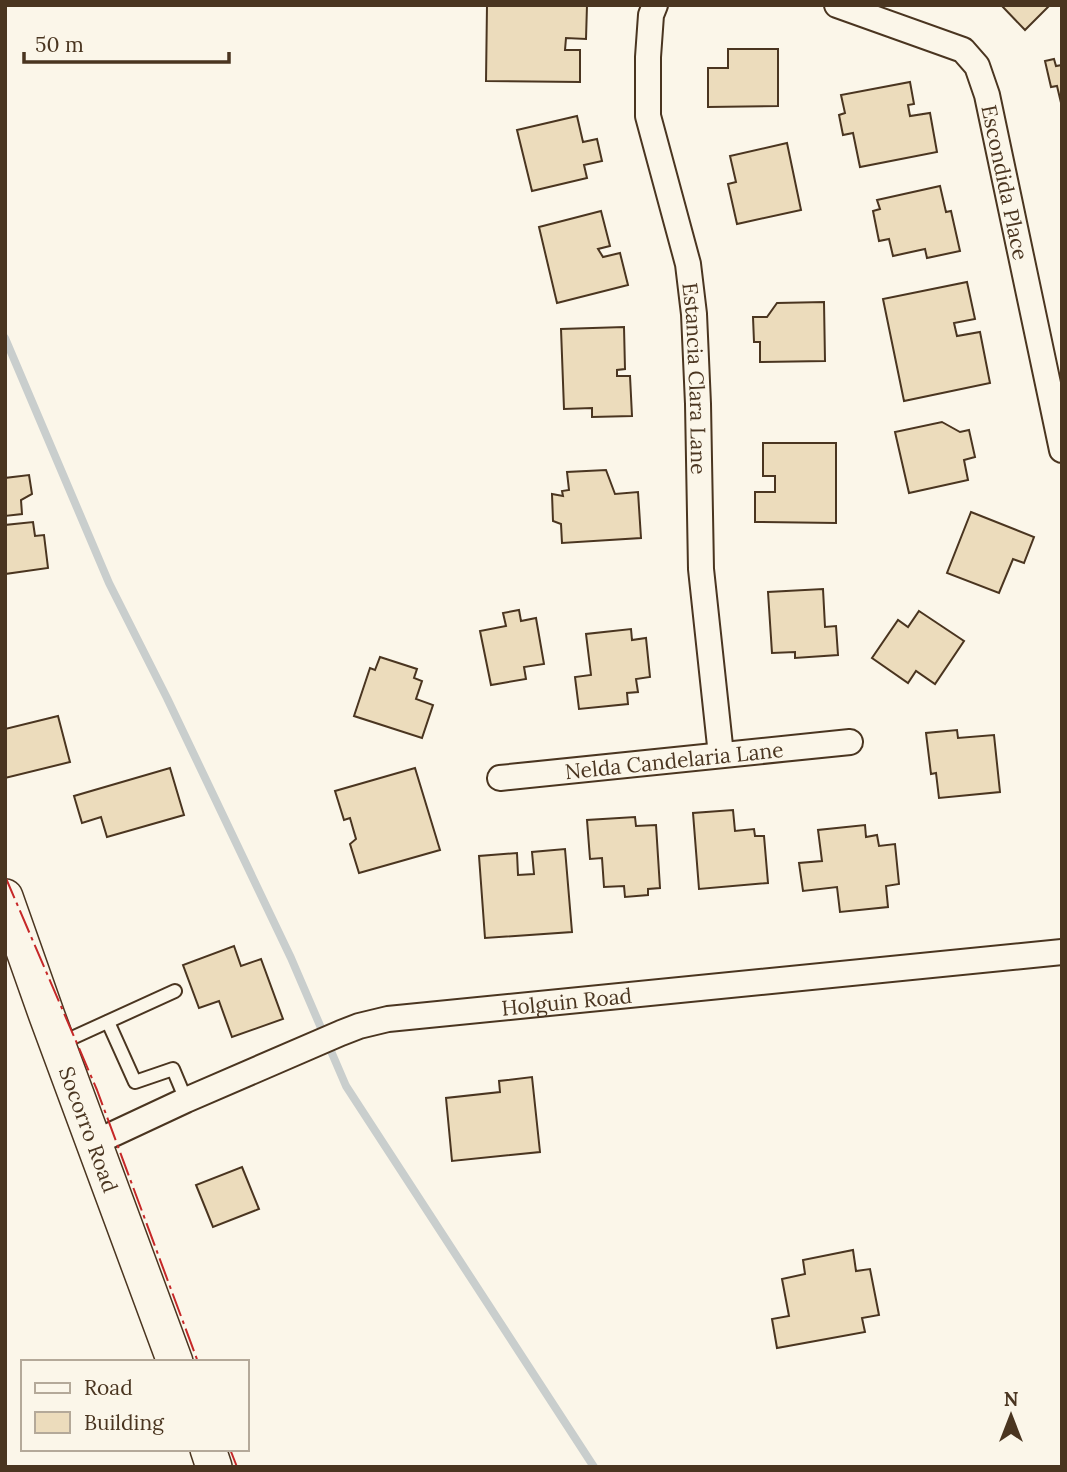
<svg xmlns="http://www.w3.org/2000/svg" width="1067" height="1472" font-family="Lora,serif">
	<style>
		.lines { fill: none; stroke-linecap: round; stroke-linejoin: round }
		.stream { stroke: #c9cecd; stroke-width: 8 }
		.building { fill: #ecdcbc; stroke: #4a3520; stroke-width: 2 }
		.service-casing { stroke: #4a3520; stroke-width: 16 }
		.minor-casing { stroke: #4a3520; stroke-width: 28 }
		.secondary-casing { stroke: #4a3520; stroke-width: 38 }
		.service { stroke: #fbf6e9; stroke-width: 12 }
		.minor { stroke: #fbf6e9; stroke-width: 24 }
		.secondary { stroke: #fbf6e9; stroke-width: 35 }
		.power { stroke: #c62828; stroke-width: 2; stroke-dasharray: 24 5 3.5 5; stroke-linecap: butt }
		.labels { text-anchor: middle; dominant-baseline: central; stroke-width: 5; stroke-linejoin: round; paint-order: stroke }
		.street-label { font-size: 21px; fill: #4a3520; stroke: #fbf6e9 }
	</style>
	<rect width="100%" height="100%" fill="#fbf6e9"/>
	<g class="lines">
		<polyline class="stream" points="5,338 109,583 167,698 291,958 346,1086 594,1467"/>
	</g>
	<g class="building">
		<polygon points="487,5 587,5 586,39 566,38 565,50 580,50 580,82 486,81"/>
		<polygon points="1001,5 1050,5 1025,30"/>
		<polygon points="728,49 778,49 778,106 708,107 708,68 728,68"/>
		<polygon points="1054,59 1056,66 1062,65 1062,107 1057,86 1051,87 1045,61"/>
		<polygon points="910,82 914,104 908,105 910,116 930,113 937,152 860,167 853,133 843,135 839,115 845,113 841,95"/>
		<polygon points="577,116 583,142 597,139 602,161 584,165 587,178 532,191 517,130"/>
		<polygon points="787,143 801,210 737,224 728,184 736,182 730,156"/>
		<polygon points="940,186 946,212 951,211 960,251 927,258 925,249 893,256 889,239 879,241 873,211 880,209 877,200"/>
		<polygon points="601,211 610,246 598,249 603,257 620,253 628,285 557,303 539,227"/>
		<polygon points="967,282 975,319 954,323 957,336 980,332 990,383 904,401 883,299"/>
		<polygon points="824,302 825,361 760,362 760,342 754,342 753,317 767,317 777,303"/>
		<polygon points="624,327 625,369 617,370 617,376 630,376 632,416 592,417 592,408 564,409 561,329"/>
		<polygon points="942,422 960,432 969,430 975,457 964,460 968,480 909,493 895,432"/>
		<polygon points="763,443 836,443 836,523 755,522 755,492 775,492 775,476 763,476"/>
		<polygon points="606,470 615,494 638,492 641,538 562,543 561,524 553,521 552,494 563,496 562,491 569,490 567,472"/>
		<polygon points="29,475 32,494 21,500 22,514 5,516 5,478"/>
		<polygon points="971,512 1034,537 1024,563 1013,559 999,593 947,573"/>
		<polygon points="33,522 35,536 44,535 48,568 5,574 5,525"/>
		<polygon points="823,589 825,627 836,626 838,655 795,658 795,652 772,653 768,592"/>
		<polygon points="519,610 521,621 536,618 544,664 524,667 526,679 491,685 480,631 506,626 503,613"/>
		<polygon points="919,611 964,641 935,684 916,671 908,683 872,658 898,620 908,627"/>
		<polygon points="631,629 632,640 646,638 650,677 636,679 638,692 627,693 628,704 579,709 575,677 591,675 586,634"/>
		<polygon points="380,657 417,669 414,678 422,681 416,699 433,705 422,738 354,716 370,668 375,670"/>
		<polygon points="58,716 70,762 5,778 5,729"/>
		<polygon points="957,730 958,738 994,735 1000,792 939,798 936,773 931,774 926,733"/>
		<polygon points="170,768 184,815 107,837 101,817 82,823 74,796"/>
		<polygon points="415,768 440,850 359,873 350,844 356,839 350,818 344,820 335,791"/>
		<polygon points="733,810 735,831 754,829 755,836 764,836 768,883 699,889 693,813"/>
		<polygon points="635,817 636,826 656,825 660,888 648,889 648,895 625,897 624,886 604,887 602,858 590,859 587,820"/>
		<polygon points="865,825 866,837 877,835 879,846 895,844 899,884 886,886 888,907 840,912 837,887 803,891 799,863 822,861 818,830"/>
		<polygon points="565,849 572,932 485,938 479,856 517,853 518,875 534,874 532,852"/>
		<polygon points="234,946 241,966 261,959 283,1019 232,1037 219,1001 199,1008 183,965"/>
		<polygon points="532,1077 540,1152 452,1161 446,1098 500,1092 499,1081"/>
		<polygon points="242,1167 259,1209 213,1227 196,1185"/>
		<polygon points="853,1250 856,1271 870,1269 879,1315 862,1318 865,1332 777,1348 772,1319 789,1316 782,1279 805,1274 803,1260"/>
	</g>
	<g class="lines">
		<g class="service-casing">
			<g id="service">
				<polyline points="108,1022 135,1082 173,1069 186,1100"/>
				<polyline points="61,1043 175,991"/>
			</g>
		</g>
		<g class="minor-casing">
			<g id="minor">
				<path id="s1" d="M 655,5 L 651,15 L 648,57 L 648,116 L 688,264 L 694,314 L 698,404 L 701,569 L 721,755"/>
				<path id="s2" d="M 837,5 L 963,50 L 977,66 L 987,95 L 1062,450"/>
				<path id="s3" d="M 500,778 L 850,742"/>
				<path id="s4" d="M 94,1143 L 186,1100 L 341,1033 L 359,1026 L 388,1019 L 1062,952"/>
			</g>
		</g>
		<g class="secondary-casing">
			<g id="secondary">
				<path id="s5" d="M 5,897 L 47,1016 L 175,1362"/>
				<polyline points="208,1449 214,1467"/>
			</g>
		</g>
		<use href="#service" class="service"/>
		<use href="#minor" class="minor"/>
		<use href="#secondary" class="secondary"/>
		<g class="power">
			<polyline points="5,876 97,1090 198,1362"/>
			<polyline points="230,1449 237,1467"/>
		</g>
	</g>
	<g class="labels">
		<g class="street-label">
			<text stroke="none"><textPath href="#s2" startOffset="275">Escondida Place</textPath></text>
			<text stroke="none"><textPath href="#s1" startOffset="380">Estancia Clara Lane</textPath></text>
			<text stroke="none"><textPath href="#s3" startOffset="175">Nelda Candelaria Lane</textPath></text>
			<text stroke="none"><textPath href="#s4" startOffset="499">Holguin Road</textPath></text>
			<text stroke="none"><textPath href="#s5" startOffset="247">Socorro Road</textPath></text>
		</g>
	</g>
	<rect width="1067" height="1472" fill="none" stroke="#4a3520" stroke-width="14"/>
	<rect x="21" y="1360" width="228" height="91" fill="#fbf6e9" stroke="#b4a999" stroke-width="2"/>
	<rect x="35" y="1383" width="35" height="10" fill="#fbf6e9" stroke="#b4a999" stroke-width="2"/>
	<text x="84" y="1395" font-size="21" fill="#4a3520">Road</text>
	<rect x="35" y="1412" width="35" height="21" fill="#ecdcbc" stroke="#b4a999" stroke-width="2"/>
	<text x="84" y="1430" font-size="21" fill="#4a3520">Building</text>
	<g transform="translate(1011 1416)" stroke="#fbf6e9" stroke-width="5" paint-order="stroke">
	<path d="M0-5L12 26L0 18L-12 26Z" fill="#4a3520"/>
	<text y="-10" font-size="19" font-weight="bold" text-anchor="middle" fill="#4a3520">N</text>
	</g>
	<path d="M24 52v10h205v-10" fill="none" stroke="#4a3520" stroke-width="3.5"/>
	<text x="35" y="52" font-size="21" fill="#4a3520" stroke="#fbf6e9" stroke-width="5" paint-order="stroke">50 m</text>
</svg>
